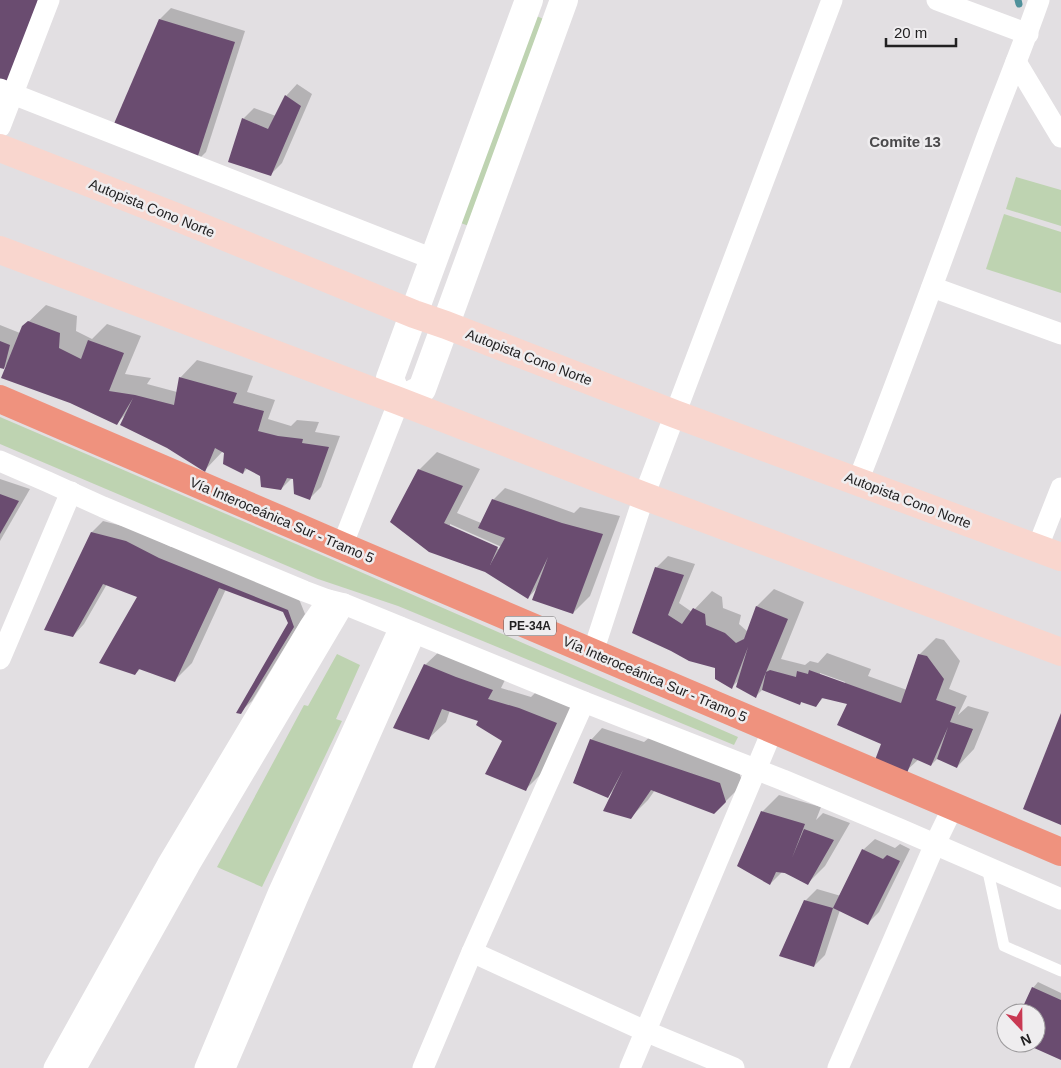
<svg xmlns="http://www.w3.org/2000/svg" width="1061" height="1068" font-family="Arial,sans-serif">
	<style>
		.green { fill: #bed3b1 }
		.shadow { fill: #0003; fill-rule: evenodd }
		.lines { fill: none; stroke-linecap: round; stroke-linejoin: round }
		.stream { stroke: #50919b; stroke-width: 7 }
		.building { fill: #6a4c70 }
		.service { stroke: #fff; stroke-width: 11 }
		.minor { stroke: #fff; stroke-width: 21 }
		.tertiary { stroke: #fff; stroke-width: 28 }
		.secondary { stroke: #f9d6ce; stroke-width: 28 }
		.trunk { stroke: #ef927e; stroke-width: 28 }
		.labels { text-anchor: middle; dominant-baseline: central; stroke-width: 5; stroke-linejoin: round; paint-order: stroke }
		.shield { fill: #efedef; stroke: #605e60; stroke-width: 1 }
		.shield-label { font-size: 12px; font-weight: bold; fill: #222122 }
		.street-label { font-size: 14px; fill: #222122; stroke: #efedef }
		.neighbourhood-label { font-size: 15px; font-weight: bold; fill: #4b4a4c; stroke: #efedef }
	</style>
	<rect width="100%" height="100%" fill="#e2dfe2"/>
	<g class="green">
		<polygon points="534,15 546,20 469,226 458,222"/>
		<polygon points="1016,177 1061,190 1061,226 1006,209"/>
		<polygon points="1004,214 1061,232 1061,293 986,269"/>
		<polygon points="0,417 324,556 738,737 734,745 398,606 318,579 0,444"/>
		<polygon points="337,654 360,665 336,719 342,721 262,887 217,867 304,705 308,706"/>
	</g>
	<g class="shadow">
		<polygon points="171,8 245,31 206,152 194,164 160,19"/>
		<polygon points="297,84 312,94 282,163 270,175 243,119 254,108 276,116 286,96"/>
		<polygon points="46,305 77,316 76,331 92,339 107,324 141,336 125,374 151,378 147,384 177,392 180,378 197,360 253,376 247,392 275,400 268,419 291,426 297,420 319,422 315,432 340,436 321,487 310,498 294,478 292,478 281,489 262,475 248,468 243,473 226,452 223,451 205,470 127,413 117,423 8,363 4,368 0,366 0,325 20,333 23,327"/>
		<path d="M 437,452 L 480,469 L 457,513 L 481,523 L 493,500 L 505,488 L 574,513 L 580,507 L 620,516 L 590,596 L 573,613 L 537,588 L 528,598 L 486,570 L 430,551 L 419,470 ZM 450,524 L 504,548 L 503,551 L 450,527 Z"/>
		<polygon points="0,479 30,489 0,541"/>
		<polygon points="103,521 138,530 171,547 177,542 299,599 305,614 252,701 240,712 289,623 284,611 226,589 192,663 175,680 141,668 135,674 139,596 107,584 84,624 73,636 92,532"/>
		<path d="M 668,556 L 695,564 L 679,603 L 692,612 L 712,591 L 722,597 L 723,608 L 741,615 L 739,624 L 748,632 L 757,606 L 774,589 L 804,602 L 781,659 L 805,665 L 810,661 L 818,663 L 827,653 L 871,669 L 868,676 L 907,690 L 919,655 L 936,638 L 944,640 L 960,661 L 949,689 L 967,696 L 958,715 L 968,706 L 989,712 L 974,749 L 957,767 L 938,758 L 931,765 L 919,759 L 906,771 L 848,703 L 824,697 L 815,706 L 802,701 L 800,704 L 763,689 L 756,696 L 740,679 L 732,687 L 717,667 L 671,649 L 656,568 ZM 820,673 L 845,682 L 845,684 L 820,675 Z"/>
		<polygon points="443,648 509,672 501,688 531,697 537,691 574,705 543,772 526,789 504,741 483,714 450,710 446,722 428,739 425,665"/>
		<polygon points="602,728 644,742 650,737 737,766 743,784 714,813 655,790 648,800 631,817 615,789 608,796 591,740"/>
		<polygon points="779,795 821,807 816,820 823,813 850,823 825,866 808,883 782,872 770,884 762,812"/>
		<polygon points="875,839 895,848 900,844 910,849 879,912 868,923 840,910 825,955 814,966 805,901 817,889 841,896 863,850"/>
		<polygon points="1038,982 1061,993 1061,1059 1026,1043 1036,1043 1036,1013 1021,1013 1033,988"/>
	</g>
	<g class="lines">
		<polyline class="stream" points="1018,0 1019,4"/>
	</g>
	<g class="building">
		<polygon points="0,0 38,0 15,87 0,80"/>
		<polygon points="159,19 235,42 195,165 113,126"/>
		<polygon points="285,95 301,106 271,176 228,162 242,118 268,129"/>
		<polygon points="28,321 60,333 59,348 81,359 88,340 124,353 109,391 135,395 174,405 179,377 237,393 233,403 264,411 258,431 278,436 303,439 302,443 329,447 310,500 294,494 293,479 287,478 281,490 261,487 260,476 245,468 243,474 223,464 224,453 215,448 205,472 167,448 120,425 133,398 117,425 70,403 1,378 22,326"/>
		<polygon points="0,341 10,345 4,369 0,368"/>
		<polygon points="418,469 463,486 444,523 498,547 490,565 505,538 478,528 492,499 562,523 603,534 573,614 532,600 548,557 528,599 485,572 429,552 390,522"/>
		<polygon points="0,494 19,501 0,534"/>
		<polygon points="91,532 126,541 159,558 288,610 294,627 241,714 236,713 288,623 283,612 219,588 175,682 139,669 135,675 99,663 137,597 103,584 73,637 44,630"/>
		<polygon points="655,567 684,575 668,615 682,624 693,608 705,614 706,625 725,633 736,643 744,639 756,606 788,619 766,672 770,670 796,677 797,671 808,674 809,670 901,703 918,654 927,656 944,679 936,700 956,707 950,722 973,729 957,768 937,759 948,727 931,766 913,758 907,773 875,760 881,744 837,725 847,704 822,698 816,707 801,702 800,705 762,690 766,672 756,698 736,687 748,647 732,689 715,679 715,668 689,661 671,651 632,633"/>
		<polygon points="424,664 456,677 493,690 488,699 519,708 557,723 526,791 485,774 502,741 476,725 478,721 442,709 429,740 393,728"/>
		<polygon points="1061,713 1061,825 1023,809"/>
		<polygon points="590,739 720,783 726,802 714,814 651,790 631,819 603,811 623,770 608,798 573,783"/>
		<polygon points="761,811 805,824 792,858 804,829 834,840 808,885 785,873 776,872 770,885 737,866"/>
		<polygon points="862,849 883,859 887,855 900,861 868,925 833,908 814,967 779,956 804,900 833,908"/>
		<polygon points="1032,987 1061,1000 1061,1060 1023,1043 1036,1043 1036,1013 1020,1013"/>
	</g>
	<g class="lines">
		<polyline class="service" points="987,867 1004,946 1061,971"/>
		<g class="minor">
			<polyline points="937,0 1028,34"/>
			<polyline points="1016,62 1061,137"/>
			<polyline points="0,89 433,259"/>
			<polyline points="0,127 49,0"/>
			<polyline points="932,287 1061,334"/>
			<polyline points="0,461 48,482 103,507 304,591 328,600 344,604 584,702 783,780 902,830 1061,899"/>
			<path d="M 858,481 C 902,370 943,257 984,145 C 1002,96 1022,49 1039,0"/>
			<polyline points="342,546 399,401"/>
			<polyline points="1037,549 1061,488"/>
			<polyline points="593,652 644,496 832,0"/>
			<polyline points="0,659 71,492"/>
			<polyline points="472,952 645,1031 734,1068"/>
			<polyline points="54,1068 167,865 310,626 328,600"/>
			<polyline points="76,1068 189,866 344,604"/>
			<polyline points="205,1068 279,891 400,627"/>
			<polyline points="225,1068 298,897 415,633"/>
			<polyline points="423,1068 472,952 584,702"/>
			<polyline points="630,1068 773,729"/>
			<polyline points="838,1068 935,844 954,805"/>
		</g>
		<polyline class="tertiary" points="529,0 390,378 399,401 422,389 564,0"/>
		<g class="secondary">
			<polyline points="0,148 174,216 414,314 446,325 675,414 1061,557"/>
			<polyline points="0,250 399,401 644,496 1061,652"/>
		</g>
		<polyline class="trunk" points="0,399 342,546 1061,852"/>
	</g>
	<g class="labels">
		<rect class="shield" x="504" y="616.5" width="52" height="19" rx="4"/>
		<g class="shield-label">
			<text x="530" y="626">PE-34A</text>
		</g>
		<g class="street-label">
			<text transform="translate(152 208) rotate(22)">Autopista Cono Norte</text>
			<text transform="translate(529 357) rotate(21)">Autopista Cono Norte</text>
			<text transform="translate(908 500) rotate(21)">Autopista Cono Norte</text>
			<text transform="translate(282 520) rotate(23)">Vía Interoceánica Sur - Tramo 5</text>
			<text transform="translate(655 679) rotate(23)">Vía Interoceánica Sur - Tramo 5</text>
		</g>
		<g class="neighbourhood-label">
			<text x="905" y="141">Comite 13</text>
		</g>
	</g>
	<g transform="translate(1021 1028) rotate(158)"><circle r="24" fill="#efedef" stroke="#9d9b9d"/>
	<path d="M0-4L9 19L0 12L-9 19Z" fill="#c93953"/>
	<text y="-8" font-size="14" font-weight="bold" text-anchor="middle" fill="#222122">N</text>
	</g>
	<path d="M886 38v8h70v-8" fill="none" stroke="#222122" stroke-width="2.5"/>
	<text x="894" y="38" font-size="15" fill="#222122" stroke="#efedef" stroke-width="4" paint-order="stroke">20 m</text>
</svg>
